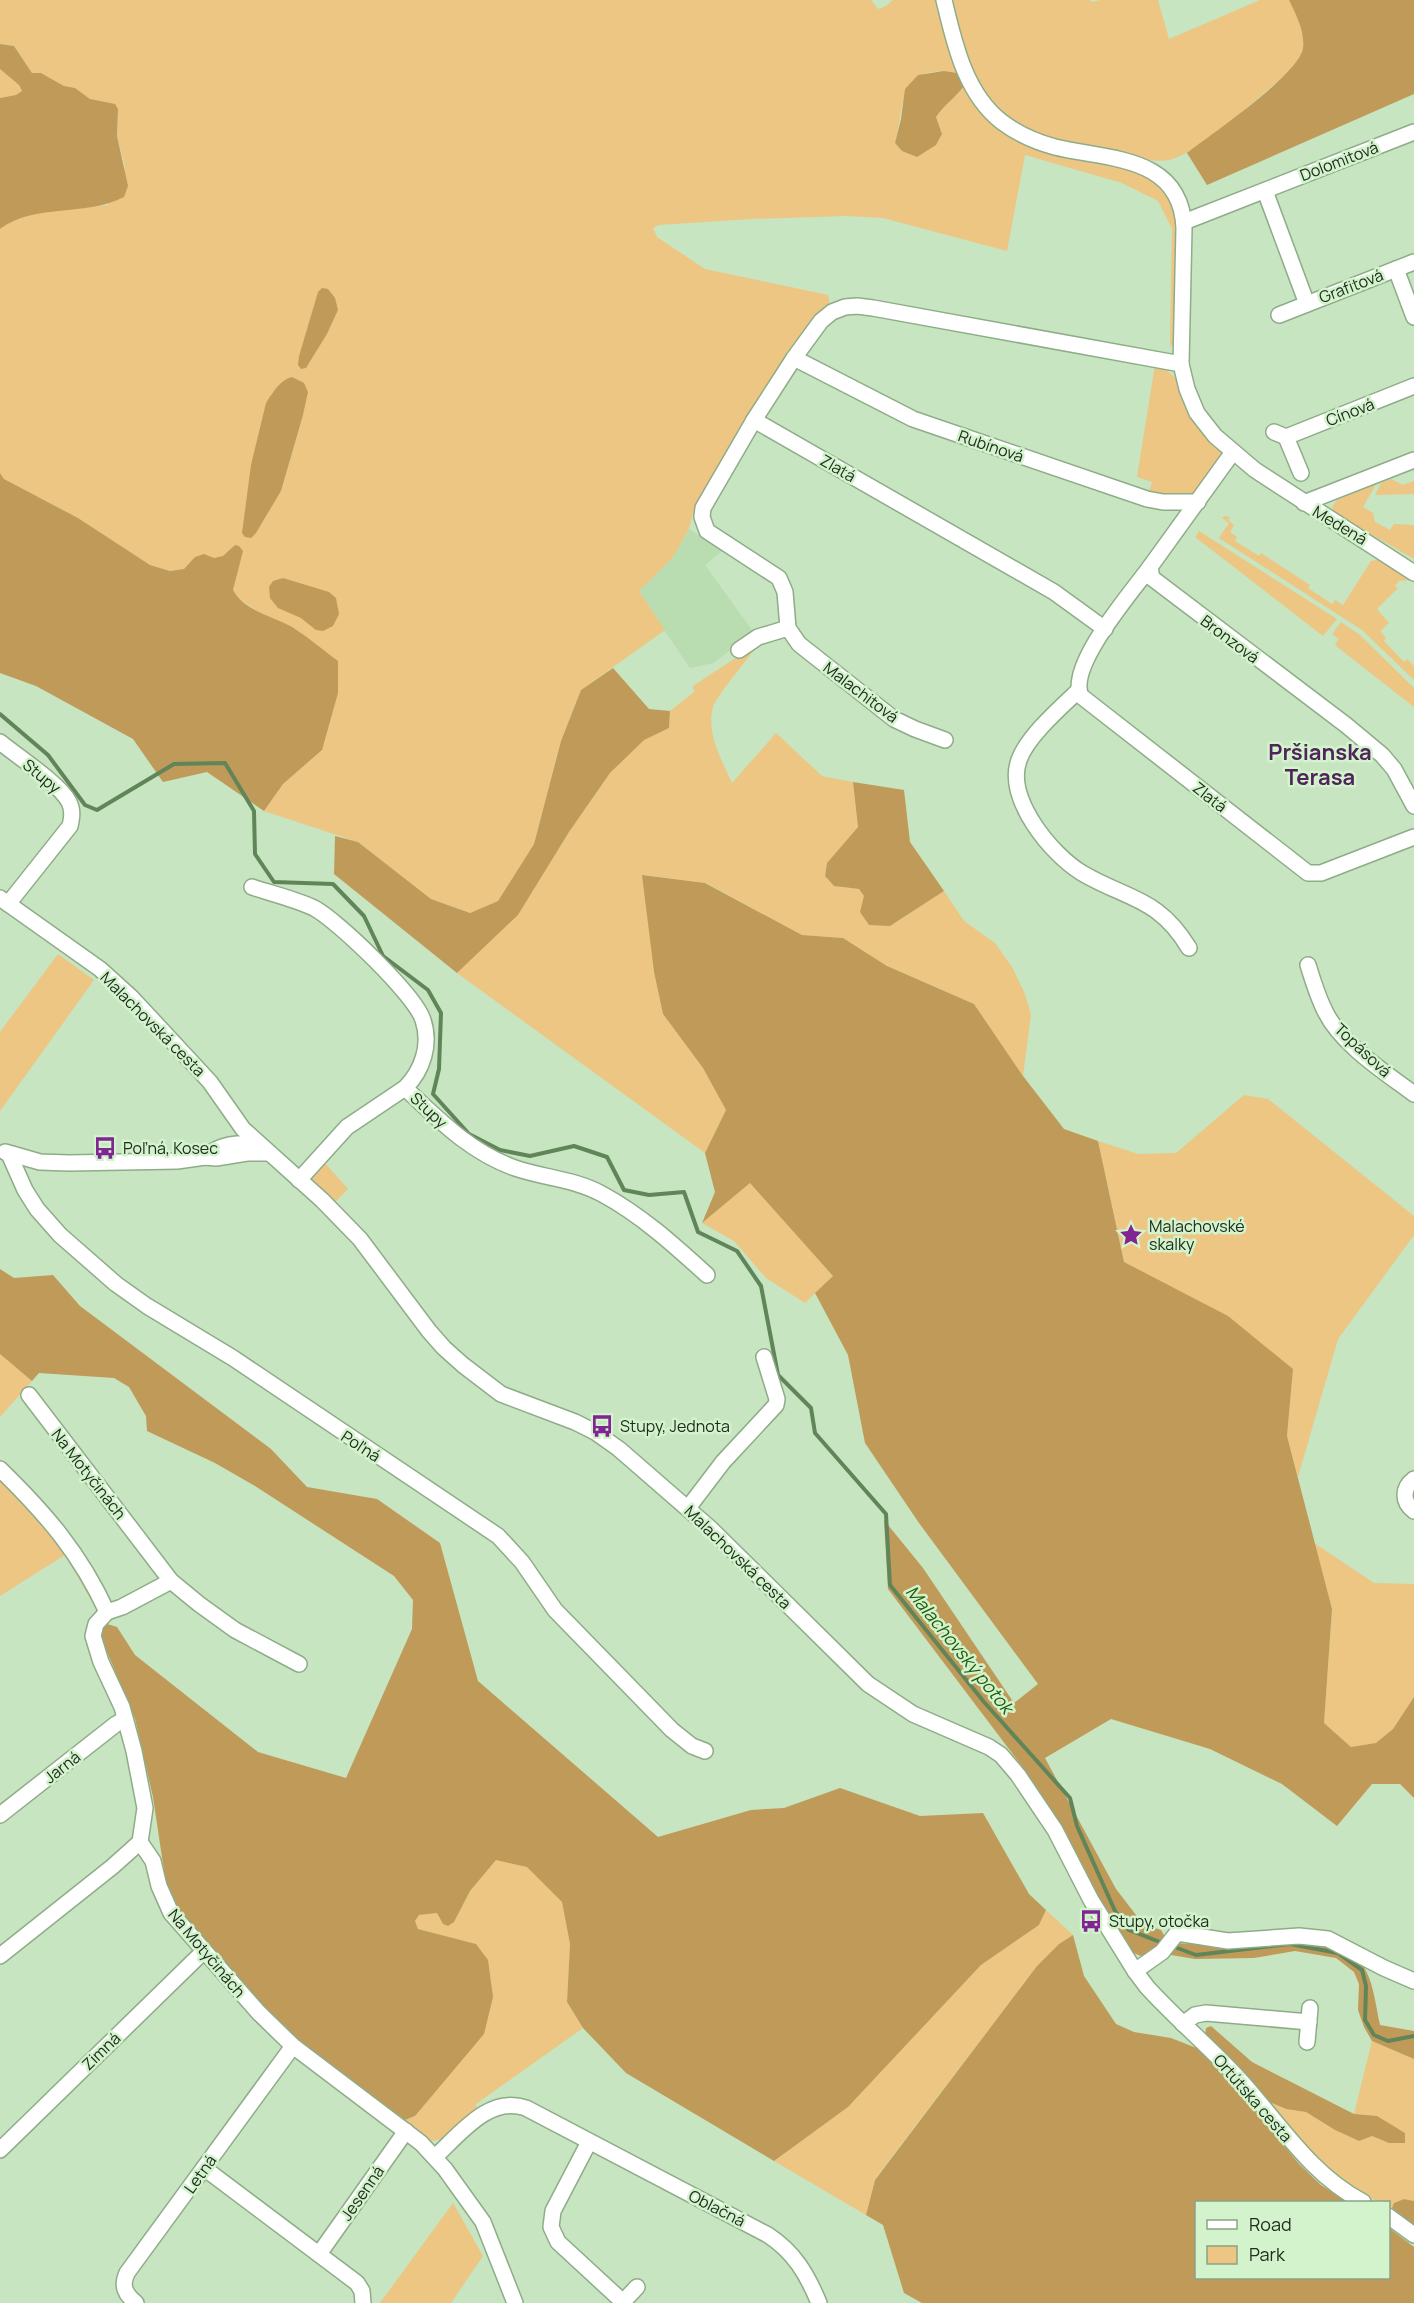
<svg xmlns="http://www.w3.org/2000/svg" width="1414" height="2303" font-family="Manrope,sans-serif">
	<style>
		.built { fill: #b9dcb1 }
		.green { fill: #edc684; fill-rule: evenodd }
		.forest { fill: #c09a59 }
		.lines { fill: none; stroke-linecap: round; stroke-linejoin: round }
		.stream { stroke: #608559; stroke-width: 4 }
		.minor-casing { stroke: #8fac88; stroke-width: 18 }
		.minor { stroke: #fff; stroke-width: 15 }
		.labels { text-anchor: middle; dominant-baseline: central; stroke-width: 5; stroke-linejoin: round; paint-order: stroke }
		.street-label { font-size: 16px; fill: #202c1e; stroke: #d3f3cd }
		.poi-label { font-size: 16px; fill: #202c1e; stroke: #d3f3cd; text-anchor: start }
		.water-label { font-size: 18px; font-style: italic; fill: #205d0f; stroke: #d3f3cd }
		.district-label { font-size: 22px; font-weight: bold; fill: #4f2459; stroke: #d3f3cd }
	</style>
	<rect width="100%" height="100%" fill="#c6e5c0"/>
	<polygon class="built" points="689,529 723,550 705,565 754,633 713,663 690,668 638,591 673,557"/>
	<g class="green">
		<path d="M 0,0 L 871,0 L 878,9 L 886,6 L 893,0 L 937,0 L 957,73 C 897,63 906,101 895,143 L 902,151 L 942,133 L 936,117 C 944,105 955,98 964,86 L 977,106 L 999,129 L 1017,140 L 1133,169 C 1160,183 1171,193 1178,223 L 1175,341 L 1170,347 L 1172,229 L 1158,201 L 1122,183 L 1025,155 L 1007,251 L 883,218 L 846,216 L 751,219 L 659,225 L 653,228 L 657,237 L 705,269 L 828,295 L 830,305 L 723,459 L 695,506 L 689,529 L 673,557 L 639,591 L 665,630 L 581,690 L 561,741 L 534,844 L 498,901 L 470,913 L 431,899 L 358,842 L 264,811 L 283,784 L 322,750 L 256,610 L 237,598 L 233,590 L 240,561 L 235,545 C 232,548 228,554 224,556 C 207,565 208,544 184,569 L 170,571 L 150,565 L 78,518 L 4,479 L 0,473 L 0,229 C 28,207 74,209 108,205 L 125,167 L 117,136 L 118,109 L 90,99 L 75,88 L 64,86 L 41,73 L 32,73 L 14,46 L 0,44 ZM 322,288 L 338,310 L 327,334 L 306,368 L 301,369 L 299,356 L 318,293 ZM 293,377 L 308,392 L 303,415 L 281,491 L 256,533 L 271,394 L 287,378 Z"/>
		<path d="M 952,0 L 1089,0 L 1093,2 L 1100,0 L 1158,0 L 1169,39 L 1260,0 L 1289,0 C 1296,14 1308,35 1302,52 C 1300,57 1297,64 1294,68 C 1285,76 1275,84 1266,91 C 1242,112 1199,152 1169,160 C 1153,164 1119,152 1102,149 C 1076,143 1046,140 1023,128 C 976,102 964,48 952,0 Z"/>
		<polygon points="0,69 19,85 22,92 17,95 0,98"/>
		<polygon points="1155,365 1164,368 1178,380 1221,448 1221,456 1197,493 1165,497 1149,492 1152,482 1137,477"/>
		<polygon points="1391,479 1403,485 1414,481 1414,494 1375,495 1381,483"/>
		<polygon points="1376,484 1363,507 1373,513 1375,522 1390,530 1394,524 1414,525 1414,559 1334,513 1332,507 1337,500"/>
		<polygon points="1225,516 1230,517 1228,520 1234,525 1230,532 1237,537 1235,541 1259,556 1261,553 1310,585 1308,588 1332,604 1335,600 1343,605 1371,561 1381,559 1409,580 1399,581 1395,586 1398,588 1377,609 1389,623 1380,631 1386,638 1384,641 1404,662 1407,659 1414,666 1414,680 1362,630 1219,538 1229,523 1222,518"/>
		<polygon points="1199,531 1337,619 1323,636 1195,537"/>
		<polygon points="1341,622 1360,635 1414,688 1414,707 1335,645 1339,639 1332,634"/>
		<path d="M 760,642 C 752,654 716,696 713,707 C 706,733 721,759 732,783 L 776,733 L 822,776 L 853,782 L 858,827 L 827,863 L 825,876 L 834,886 L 859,889 L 890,926 L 944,891 L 964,921 L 995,943 L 1012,967 L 1025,994 L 1031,1015 L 1023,1076 L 974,1004 L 887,966 L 843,938 L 802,935 L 706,883 L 643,875 L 654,972 L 663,1014 L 703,1068 L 726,1110 L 705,1153 L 457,973 L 518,915 L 569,832 L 610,773 L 644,739 L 669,728 L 670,711 L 694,692 L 693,686 Z"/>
		<polygon points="58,954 94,980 0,1111 0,1032"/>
		<polygon points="1244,1095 1268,1099 1414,1216 1414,1235 1338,1339 1298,1477 1287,1436 1293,1369 1124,1262 1098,1141 1138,1154 1176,1153"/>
		<polygon points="324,1162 348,1189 335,1202 309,1180 309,1177"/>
		<polygon points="750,1183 833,1276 805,1303 766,1278 734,1241 702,1223"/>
		<polygon points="0,1354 32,1381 0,1417"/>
		<polygon points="0,1477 69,1554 95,1605 95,1607 65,1555 0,1596"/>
		<polygon points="1314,1543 1374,1583 1414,1584 1414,1697 1393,1729 1377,1743 1351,1747 1324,1723 1332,1609"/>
		<polygon points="496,1860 527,1866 562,1902 570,1944 567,2002 583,2028 476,2104 477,2109 446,2138 428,2142 405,2120 415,2116 476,1944 418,1929 415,1921 419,1915 437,1913 443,1924 454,1922 470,1891"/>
		<polygon points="1046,1910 1073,1935 1059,1944 1037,1966 875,2179 866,2215 774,2161 848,2107 981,1965 1039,1925"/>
		<path d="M 1372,2041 L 1414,2059 L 1414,2201 L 1404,2199 L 1394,2203 L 1392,2208 L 1389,2206 L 1388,2202 C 1346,2202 1293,2131 1267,2101 L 1286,2109 L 1306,2112 L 1335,2130 L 1359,2141 L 1372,2136 L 1389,2143 L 1405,2143 L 1405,2133 L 1377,2117 L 1354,2114 Z"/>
		<polygon points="453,2203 483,2256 451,2303 380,2303"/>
	</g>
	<g class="forest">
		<path d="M 1289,0 L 1414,0 L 1414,94 L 1207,185 L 1187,153 C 1209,136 1300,74 1303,48 C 1305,31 1296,15 1289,0 Z"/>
		<path d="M 0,44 L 14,46 L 32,73 L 41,73 L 64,86 L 75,88 L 90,99 L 115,104 L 118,109 L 117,136 L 128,186 L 124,197 C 86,217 34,203 0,229 L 0,98 L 16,95 L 22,91 L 19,85 L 0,69 Z"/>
		<path d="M 944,71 L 957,73 L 964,86 C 955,98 944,105 936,117 L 942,134 L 936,145 L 917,157 L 902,151 L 895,143 L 901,119 L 905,89 L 918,75 Z"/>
		<polygon points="322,288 328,289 335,298 338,310 327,334 306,368 301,369 298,365 299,356 318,292"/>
		<path d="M 292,377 L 304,383 L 308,392 L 303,415 L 281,491 L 256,533 L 251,538 L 245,537 L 242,533 L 251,465 L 266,403 C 272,393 281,379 292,377 Z"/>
		<path d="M 0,473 L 4,479 L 78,518 L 150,565 L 170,571 L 184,569 L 195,557 L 204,554 L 214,558 L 223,556 L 235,545 L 239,546 L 243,551 L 233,590 C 244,611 273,616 292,627 C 308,637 323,650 338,661 L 338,693 L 322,750 L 283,784 L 264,811 L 207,772 L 163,782 L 133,739 L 36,686 L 0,673 Z"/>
		<polygon points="283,578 329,592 336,598 339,614 333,626 323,631 316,630 301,618 278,608 270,598 269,587 273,581"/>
		<polygon points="613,668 649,709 670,711 669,728 644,740 610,773 569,832 518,915 457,973 334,874 335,836 358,842 431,899 470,913 498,901 534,844 561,741 581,690"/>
		<polygon points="853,782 904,790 910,842 944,891 890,926 869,925 860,912 864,896 859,889 834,886 825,876 827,863 858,827"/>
		<polygon points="642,875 705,883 802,935 843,938 887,966 974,1004 1023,1076 1064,1129 1098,1141 1124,1262 1228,1316 1293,1369 1287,1436 1332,1609 1324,1723 1351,1747 1376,1743 1393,1729 1414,1697 1414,1798 1400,1784 1372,1784 1337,1826 1282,1784 1210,1749 1111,1719 1045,1758 1116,1889 1143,1924 1161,1930 1165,1937 1158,1949 1141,1956 1129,1951 1021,1765 888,1589 884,1520 923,1568 1014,1703 1038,1684 919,1523 865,1443 848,1355 815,1293 833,1276 750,1183 702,1223 715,1192 705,1153 726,1110 703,1068 663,1014 654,972"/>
		<polygon points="0,1269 14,1278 53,1275 80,1306 271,1449 307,1487 377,1499 440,1543 478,1681 658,1837 751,1810 784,1808 840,1788 920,1816 983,1813 1029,1894 1046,1910 1039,1925 981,1965 848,2107 774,2161 626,2073 583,2028 567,2002 570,1944 562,1902 527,1867 496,1860 470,1891 454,1922 448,1926 443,1924 437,1913 419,1915 415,1921 418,1929 476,1944 488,1960 493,1997 484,2034 415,2116 405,2120 298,2041 241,1986 178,1911 166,1884 153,1797 135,1719 100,1635 104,1623 117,1627 135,1655 258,1752 346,1778 412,1629 413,1600 394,1576 255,1486 215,1463 147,1431 146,1416 129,1387 114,1378 39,1373 32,1381 0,1354"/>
		<polygon points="1073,1935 1084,1976 1116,2024 1134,2032 1171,2038 1199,2049 1249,2104 1300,2165 1321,2185 1347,2202 1196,2202 1196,2278 1388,2278 1389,2228 1414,2247 1414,2303 922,2303 904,2293 883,2225 866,2215 875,2180 1037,1966 1059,1944"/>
		<path d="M 1311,1941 C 1328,1946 1356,1952 1365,1969 C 1374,1985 1376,2008 1380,2025 L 1414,2031 L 1414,2059 L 1372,2041 L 1364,2027 L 1358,2010 L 1359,1984 L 1354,1972 L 1336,1958 L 1295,1951 L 1254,1958 L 1195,1959 L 1165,1954 L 1172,1943 L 1232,1946 Z"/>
		<polygon points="1211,2026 1252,2062 1354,2114 1377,2116 1405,2133 1405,2143 1389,2143 1372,2136 1359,2141 1335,2130 1306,2112 1286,2109 1267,2101 1232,2061 1205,2037 1206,2028"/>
		<polygon points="1404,2199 1414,2201 1414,2225 1392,2208 1394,2203"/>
	</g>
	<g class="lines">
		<g class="stream">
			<polyline points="0,714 48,755 85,805 97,810 174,764 225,763 254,811 255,854 274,882 333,884 364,916 383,956 428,990 441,1013 439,1069 433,1094 469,1134 500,1150 530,1156 574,1146 607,1157 624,1190 649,1195 684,1192 698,1232 737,1251 761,1286 778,1375 811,1408 815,1433 886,1514 890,1585 984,1702 1070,1798 1077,1826 1115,1911 1129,1930 1165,1944"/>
			<polyline points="1172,1946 1196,1955 1290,1944 1338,1953 1362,1970 1366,1986 1365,2020 1374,2035 1388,2041 1414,2036"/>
		</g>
		<g class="minor-casing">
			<g id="minor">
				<path d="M 944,0 C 954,42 965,94 1002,122 C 1018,134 1036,142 1055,147 C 1108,160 1181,155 1184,228 L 1181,364 L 1187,389 L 1197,413 L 1215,436 L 1255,470 L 1414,573"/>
				<polyline points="1265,191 1307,304"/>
				<polyline points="1184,222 1414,132"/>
				<polyline points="1396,269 1414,317"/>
				<polyline points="1279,315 1414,262"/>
				<polyline points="794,358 913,419 1147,499 1163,502 1198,502"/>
				<polyline points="754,420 1054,592 1105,629"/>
				<polyline points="1274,432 1286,437 1414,386"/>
				<polyline points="1286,437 1301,473"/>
				<polyline points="1233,452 1150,567 1152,578 1346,725 1382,755 1394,769 1414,806"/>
				<polyline points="1304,503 1414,460"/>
				<path d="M 1150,567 C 1132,592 1067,666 1081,696 L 1308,873 L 1321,873 L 1414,837"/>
				<polyline points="739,650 758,637 788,628"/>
				<path d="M 1078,691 C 1060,708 1027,737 1019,760 C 1005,799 1052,855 1082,873 C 1128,900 1158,897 1189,948"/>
				<polyline points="945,740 915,729 894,719 799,644 788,628 785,592 779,578 707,531 702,517 703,508 754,420 794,358 821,321 832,312 845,307 857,306 873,308 1181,364"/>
				<path d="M 0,742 C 17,756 60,784 69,802 C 73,810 72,817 70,826 L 8,904"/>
				<path d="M 252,887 C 273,894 295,899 314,908 C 337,920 416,996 423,1020 C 431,1044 423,1070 405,1088 C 439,1120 470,1152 515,1168 C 544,1178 575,1179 602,1194 C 641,1215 674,1245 707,1275"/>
				<path d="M 0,898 L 100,969 L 132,998 L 210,1082 L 243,1129 L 322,1200 L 360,1239 L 429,1331 L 444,1348 L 463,1365 L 501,1394 L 575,1422 L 595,1432 L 619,1449 L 711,1529 L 868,1684 L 913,1714 L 989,1747 L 1001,1755 L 1018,1775 L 1055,1830 L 1091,1900 L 1135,1971 L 1147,1987 C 1177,2020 1211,2048 1241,2081 C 1280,2124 1310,2174 1363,2202"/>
				<path d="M 1308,965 C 1313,981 1318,998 1326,1013 C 1342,1045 1386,1073 1414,1094"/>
				<polyline points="5,1152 40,1162 69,1163 177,1161 205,1157 216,1158 247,1153 268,1153"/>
				<polyline points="9,1154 25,1190 37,1209 60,1235 116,1284 147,1306 233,1358 498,1536 522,1562 555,1610 672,1730 692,1746 705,1751"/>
				<path d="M 205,1157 C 221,1143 238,1143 258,1144"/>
				<polyline points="299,1180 347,1127 405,1088"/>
				<polyline points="29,1395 171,1581 199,1604 235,1630 299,1664"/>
				<path d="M 0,1469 C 46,1514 80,1553 107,1612 L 96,1624 L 93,1636 L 101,1662 L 122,1707 L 134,1751 L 145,1808 L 140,1842"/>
				<path d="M 1414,1479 C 1402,1488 1402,1502 1414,1511"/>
				<polyline points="688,1508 723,1462 776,1405 777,1399 764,1357"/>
				<polyline points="107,1612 122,1607 171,1581"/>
				<polyline points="0,1815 116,1724 125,1719"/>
				<polyline points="140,1842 153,1861 159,1886 171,1913 259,2013 293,2046 421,2143 445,2169 483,2222 515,2303"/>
				<polyline points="0,1956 112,1867 140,1842"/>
				<polyline points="1135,1971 1162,1952 1177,1933 1228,1941 1299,1936 1328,1939 1384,1968 1414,1981"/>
				<polyline points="1183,2024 1195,2015 1206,2013 1309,2022"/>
				<polyline points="1307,2042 1310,2008"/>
				<polyline points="589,2142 553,2211 551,2227 558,2242 623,2302"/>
				<polyline points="0,2150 203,1952"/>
				<path d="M 435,2157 C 460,2134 489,2095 526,2108 L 768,2235 C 794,2252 807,2274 819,2303"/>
				<polyline points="204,2168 357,2283 362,2291 363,2303"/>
				<polyline points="1388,2216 1414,2235"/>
				<polyline points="319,2254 406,2131"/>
				<path d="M 136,2303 C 125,2294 121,2286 127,2273 L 293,2046"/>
				<polyline points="622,2303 637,2287"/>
			</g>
		</g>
		<use href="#minor" class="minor"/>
	</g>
	<defs>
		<g id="bus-bare" transform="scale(1.8)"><path d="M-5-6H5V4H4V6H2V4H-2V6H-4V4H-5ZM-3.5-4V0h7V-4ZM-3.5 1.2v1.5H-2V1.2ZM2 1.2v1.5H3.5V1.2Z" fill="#802592" stroke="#d3f3cd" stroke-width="2.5" paint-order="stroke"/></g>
		<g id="sight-bare" transform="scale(1.8)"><path d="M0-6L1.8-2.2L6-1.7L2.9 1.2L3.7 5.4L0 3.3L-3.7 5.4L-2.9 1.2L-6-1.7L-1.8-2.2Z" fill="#802592" stroke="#d3f3cd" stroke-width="2.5" paint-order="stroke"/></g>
	</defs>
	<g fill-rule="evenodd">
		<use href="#bus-bare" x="105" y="1148"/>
		<use href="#sight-bare" x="1131" y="1235"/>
		<use href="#bus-bare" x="602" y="1426"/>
		<use href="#bus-bare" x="1091" y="1921"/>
	</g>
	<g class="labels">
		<g class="street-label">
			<text transform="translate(1339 161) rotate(-21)">Dolomitová</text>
			<text transform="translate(1351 286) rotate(-21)">Grafitová</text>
			<text transform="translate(1350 412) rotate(-21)">Cínová</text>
			<text transform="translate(991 446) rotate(19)">Rubínová</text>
			<text transform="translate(838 468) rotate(30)">Zlatá</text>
			<text transform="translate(1340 525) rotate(31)">Medená</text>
			<text transform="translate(1230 639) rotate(37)">Bronzová</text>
			<text transform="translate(861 692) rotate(37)">Malachitová</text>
			<text transform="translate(42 776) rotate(40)">Stupy</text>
			<text transform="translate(1210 797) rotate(38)">Zlatá</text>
			<text transform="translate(153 1024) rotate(45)">Malachovská cesta</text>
			<text transform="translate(1363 1050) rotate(43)">Topásová</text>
			<text transform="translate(429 1110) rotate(43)">Stupy</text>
			<text transform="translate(361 1446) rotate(33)">Poľná</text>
			<text transform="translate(89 1474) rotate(52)">Na Motyčinách</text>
			<text transform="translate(738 1557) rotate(44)">Malachovská cesta</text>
			<text transform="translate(62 1767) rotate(-38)">Jarná</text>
			<text transform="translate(207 1953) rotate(50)">Na Motyčinách</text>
			<text transform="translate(101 2051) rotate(-44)">Zimná</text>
			<text transform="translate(1253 2098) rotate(49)">Ortútska cesta</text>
			<text transform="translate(200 2174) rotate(-54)">Letná</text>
			<text transform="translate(362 2193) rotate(-55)">Jesenná</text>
			<text transform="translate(717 2208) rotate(27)">Oblačná</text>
		</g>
		<g class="poi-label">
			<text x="123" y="1148">Poľná, Kosec</text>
			<text x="1149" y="1226">Malachovské<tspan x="1149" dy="18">skalky</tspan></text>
			<text x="620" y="1426">Stupy, Jednota</text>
			<text x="1109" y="1921">Stupy, otočka</text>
		</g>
		<g class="water-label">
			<text transform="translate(960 1649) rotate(51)">Malachovský potok</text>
		</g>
		<g class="district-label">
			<text x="1320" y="752">Pršianska<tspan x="1320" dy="25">Terasa</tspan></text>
		</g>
	</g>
	<rect x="1195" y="2201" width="195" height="78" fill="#d3f3cd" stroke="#8ba387" stroke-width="1.5"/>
	<rect x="1207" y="2220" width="30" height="9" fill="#ffffff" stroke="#8ba387" stroke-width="1.5"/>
	<text x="1249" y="2231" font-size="18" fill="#202c1e">Road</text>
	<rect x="1207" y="2246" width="30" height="18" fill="#edc684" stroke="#8ba387" stroke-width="1.5"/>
	<text x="1249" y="2261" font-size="18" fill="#202c1e">Park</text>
</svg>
